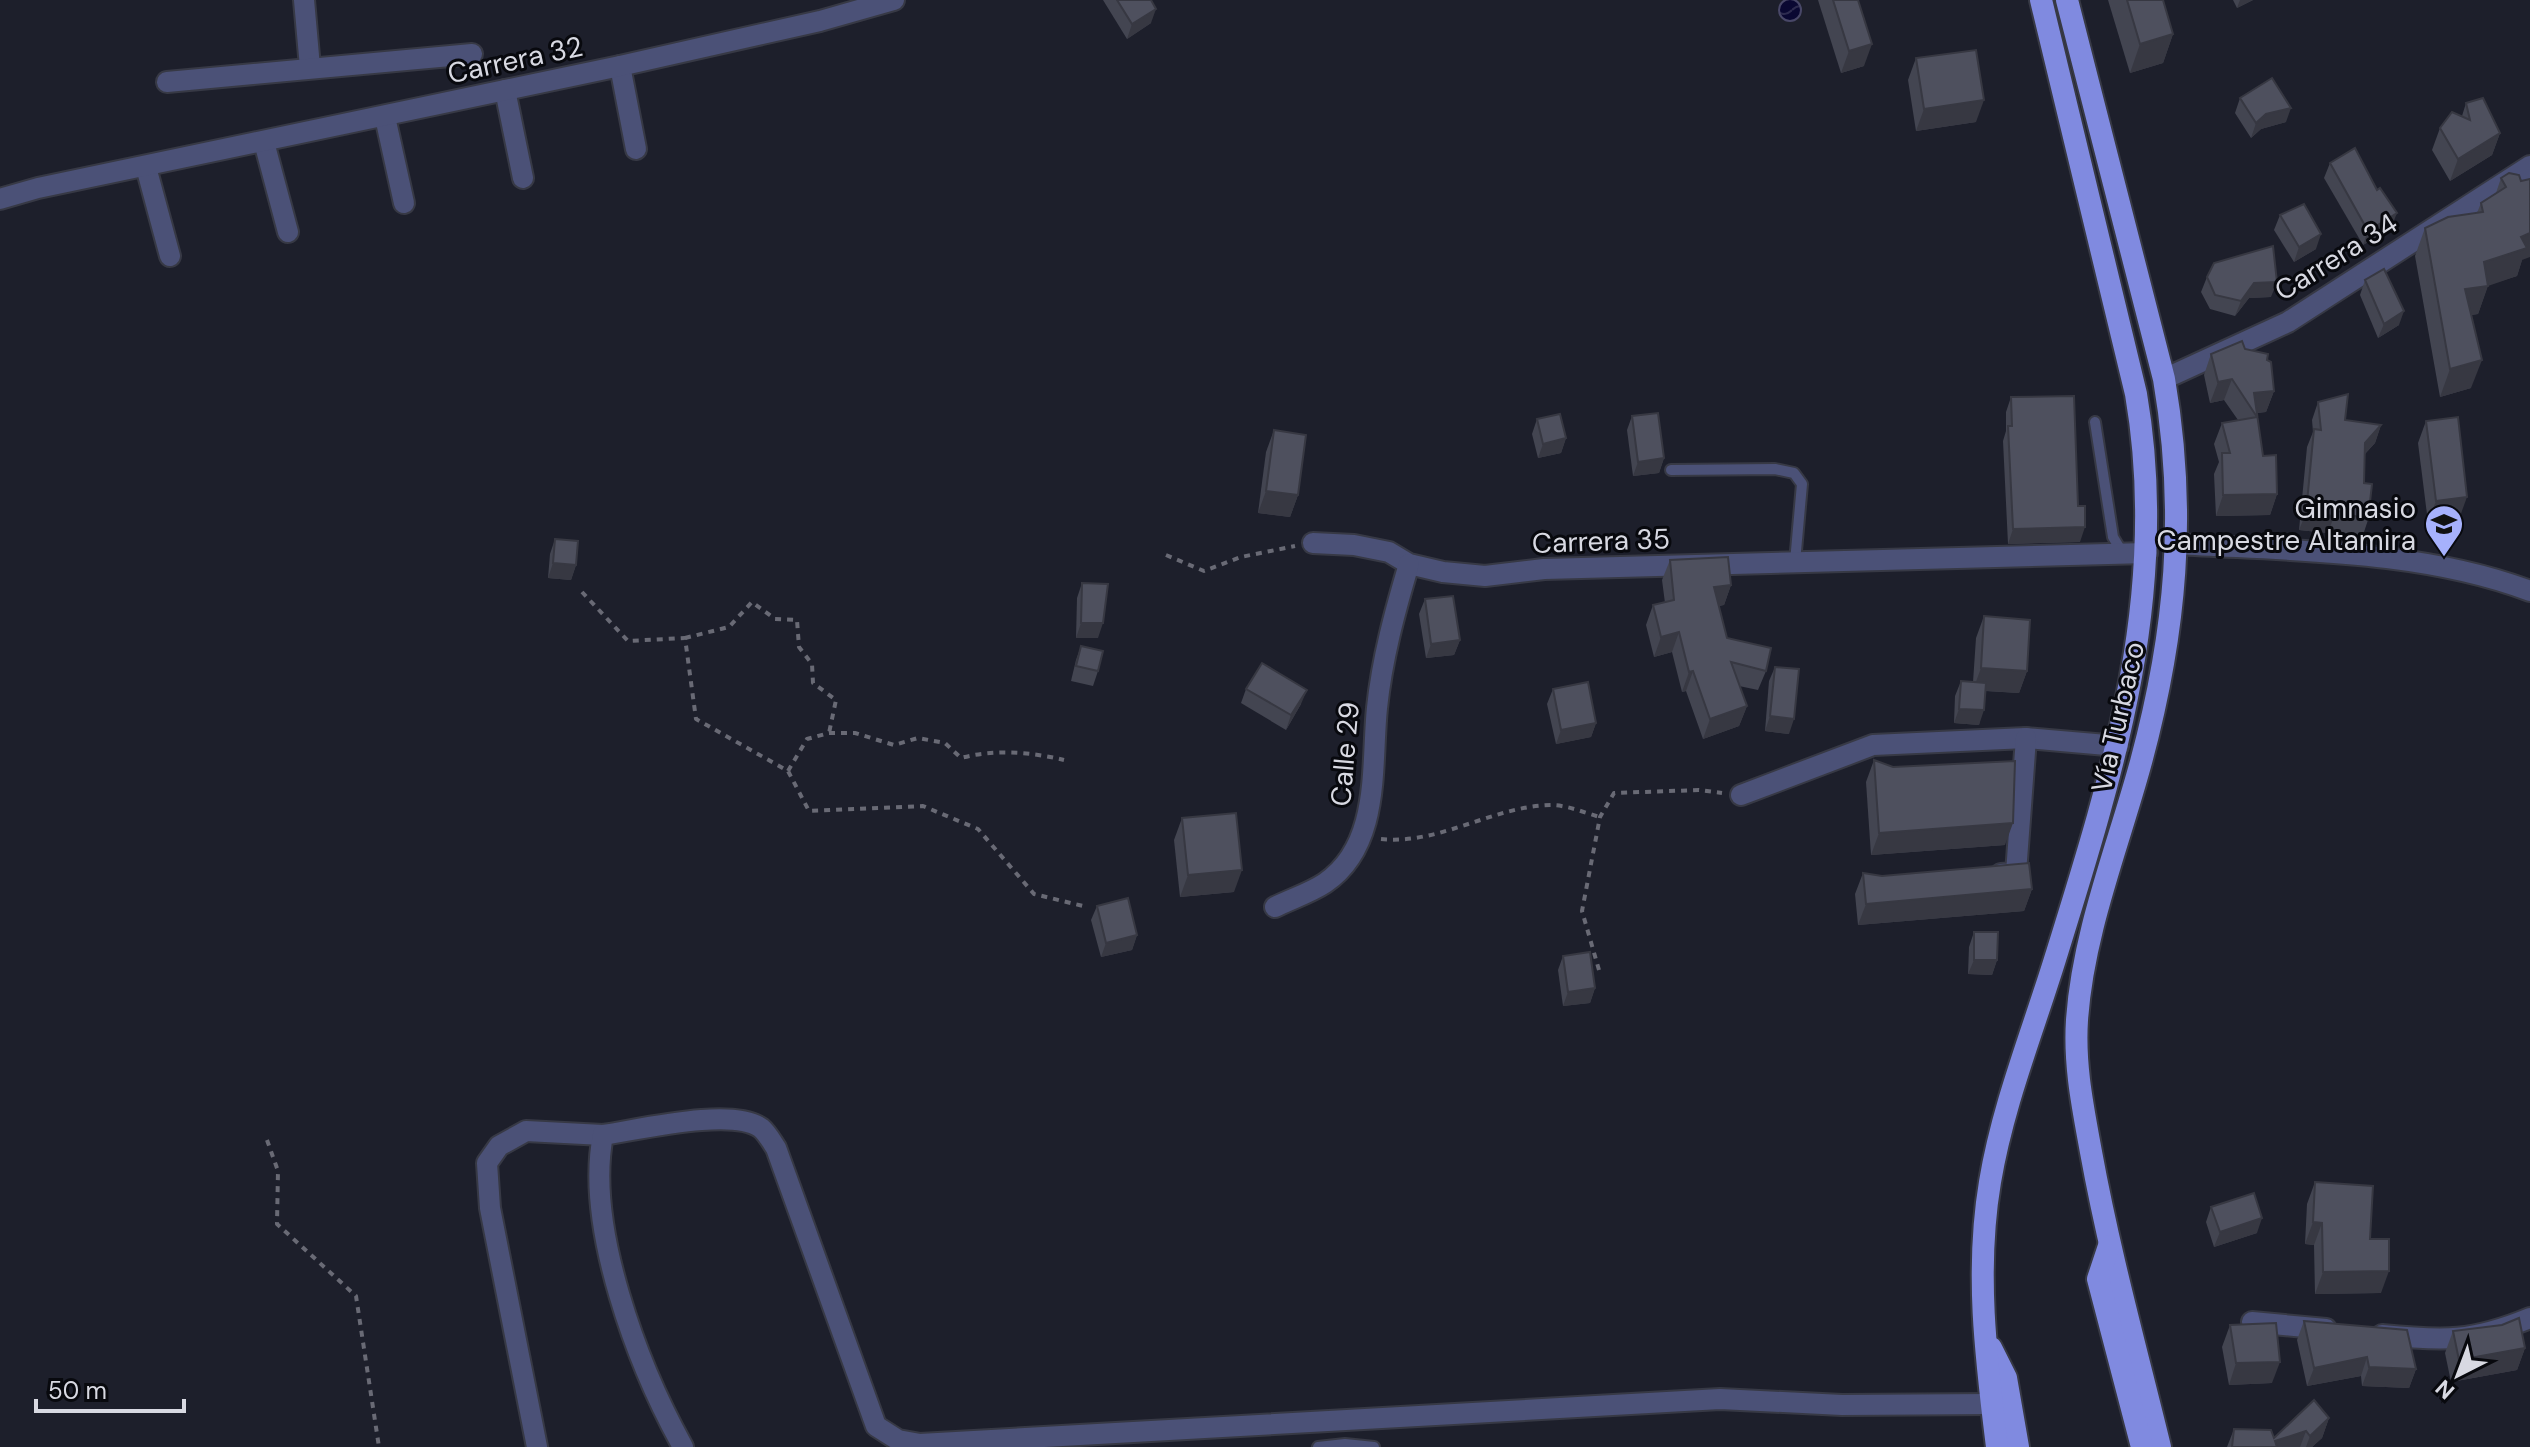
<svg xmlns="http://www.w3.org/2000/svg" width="2530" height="1447" font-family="'DM Sans',sans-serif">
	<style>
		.water { fill: url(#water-waves); stroke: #484767; stroke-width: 2 }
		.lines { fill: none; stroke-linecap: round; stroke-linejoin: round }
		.service-casing { stroke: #373945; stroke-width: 14 }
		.minor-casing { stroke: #373945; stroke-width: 24 }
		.trunk-casing { stroke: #373945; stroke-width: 26 }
		.path { stroke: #696a75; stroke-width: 4; stroke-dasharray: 6 6; stroke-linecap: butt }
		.service { stroke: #4b5177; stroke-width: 10 }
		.minor { stroke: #4b5177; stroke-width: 20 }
		.trunk { stroke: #808ae0; stroke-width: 22 }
		.wall { fill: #434551 }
		.shaded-wall { fill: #373842 }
		.building { fill: #4e505e; stroke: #373842; stroke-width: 2 }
		.labels { text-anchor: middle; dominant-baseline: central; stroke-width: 6; stroke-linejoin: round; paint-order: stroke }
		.street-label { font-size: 28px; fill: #d8d9e2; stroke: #08090e }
		.poi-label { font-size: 28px; fill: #d8d9e2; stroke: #08090e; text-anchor: end }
	</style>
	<defs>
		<pattern id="water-waves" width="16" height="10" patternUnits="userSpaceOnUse" patternTransform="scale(2)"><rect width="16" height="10" fill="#0a0832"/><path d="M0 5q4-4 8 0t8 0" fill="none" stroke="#2d2b4f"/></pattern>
	</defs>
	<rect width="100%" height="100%" fill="#1d1f2b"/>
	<circle class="water" cx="1790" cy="10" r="11"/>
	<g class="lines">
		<g class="service-casing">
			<g id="service">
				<polyline points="2095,422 2113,537 2122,552"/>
				<polyline points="1671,470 1775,469 1794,473 1802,484 1795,562"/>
				<polyline points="1318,1447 1345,1444 1374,1447"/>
			</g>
		</g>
		<g class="minor-casing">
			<g id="minor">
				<polyline points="304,0 310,67"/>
				<polyline points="620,66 636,149"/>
				<polyline points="167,82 472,54"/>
				<polyline points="505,90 523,178"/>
				<polyline points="385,117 404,203"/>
				<polyline points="264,142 288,232"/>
				<polyline points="146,167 170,256"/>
				<polyline points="0,199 38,188 620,66 820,21 894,0"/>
				<polyline points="2164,379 2288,322 2530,166"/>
				<polyline points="1313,543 1354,545 1389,552 1409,564 1443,572 1485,576 1544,569 2147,553"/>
				<path d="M 2178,544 C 2292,551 2423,550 2530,591"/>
				<polyline points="1741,795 1873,745 2026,738 2118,746"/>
				<polyline points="2001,874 2016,873 2026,738"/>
				<path d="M 1275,907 C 1291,899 1310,893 1325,883 C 1381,845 1371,766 1377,708 C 1382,659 1395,611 1409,564"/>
				<polyline points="2252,1322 2326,1329"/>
				<path d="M 2382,1335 C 2444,1341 2472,1342 2530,1318"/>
				<polyline points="537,1447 490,1208 487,1163 499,1146 526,1131 603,1135"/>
				<path d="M 683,1447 C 638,1366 585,1227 603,1135 C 638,1130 732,1107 761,1128 C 767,1133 772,1142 776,1148 L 876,1426 L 898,1440 L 920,1444 L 1720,1399 L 1842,1405 L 1991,1404"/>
			</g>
		</g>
		<g class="trunk-casing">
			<g id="trunk">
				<path d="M 2067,0 L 2164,379 C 2187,513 2176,632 2141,762 C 2118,847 2083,932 2077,1020 C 2074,1066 2083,1108 2091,1152 C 2109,1251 2136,1349 2160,1447"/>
				<polyline points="2109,1246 2098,1279 2142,1447"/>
				<polyline points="1991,1348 2006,1378 2018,1447"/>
				<path d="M 1997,1447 C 1986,1358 1975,1271 1990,1182 C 2003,1104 2033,1031 2056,956 C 2114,770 2170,591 2136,394 L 2041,0"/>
			</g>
		</g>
		<g class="path">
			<polyline points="1166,555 1204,571 1241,557 1295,546"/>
			<polyline points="582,592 628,641 685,638 696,719 788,771 809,811 923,806 978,829 1034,894 1087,907"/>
			<polyline points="685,638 729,627 752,602 775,619 797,620 799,647 812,664 813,683 836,700 829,733"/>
			<path d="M 788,771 L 807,739 L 829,733 L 855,733 L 894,745 L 918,738 L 945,743 L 961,758 C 994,749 1031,752 1064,760"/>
			<path d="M 1381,839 C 1440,845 1493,806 1551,805 C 1567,805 1585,813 1600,817"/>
			<polyline points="1599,970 1582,911 1600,817 1614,793 1699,790 1722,793"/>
			<polyline points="267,1140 278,1171 277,1224 356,1296 379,1447"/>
		</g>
		<use href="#service" class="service"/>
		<use href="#minor" class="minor"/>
		<use href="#trunk" class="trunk"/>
	</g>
	<g class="wall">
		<polygon points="1103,0 1151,0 1151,23 1127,39"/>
		<polygon points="1818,0 1858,0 1864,66 1841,73"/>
		<polygon points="2108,0 2163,0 2173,34 2163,63 2130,73"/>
		<polygon points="2233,0 2253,0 2237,8"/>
		<polygon points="1916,58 1976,122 1916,131 1908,80"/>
		<polygon points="2240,98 2286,122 2261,129 2251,138 2235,113"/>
		<polygon points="2466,103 2500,133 2492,155 2450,181 2432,150 2440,128 2462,116"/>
		<polygon points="2330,163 2391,228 2363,245 2324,178"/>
		<polygon points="2509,173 2522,260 2517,276 2488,285 2478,314 2471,315 2471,388 2440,397 2415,256 2425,228 2477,213 2481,203 2496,193 2501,178"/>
		<polygon points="2280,215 2316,249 2294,262 2274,230"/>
		<polygon points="2207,277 2271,297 2249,298 2235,316 2210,309 2201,292"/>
		<polygon points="2365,280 2399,325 2378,338 2360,295"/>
		<polygon points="2245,349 2267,360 2274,391 2266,412 2257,413 2263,456 2277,494 2270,515 2216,516 2214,474 2219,462 2214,444 2222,423 2238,420 2224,400 2210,403 2204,375 2211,354"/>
		<polygon points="2011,397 2078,506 2080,542 2008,544 2003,441 2006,431 2006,412"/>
		<polygon points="2318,402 2345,420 2381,425 2375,443 2365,454 2364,483 2368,520 2362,538 2329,528 2328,533 2299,530 2307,447 2313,432 2312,420"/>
		<polygon points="1632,416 1664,458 1659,473 1633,476 1627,430"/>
		<polygon points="1537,419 1566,438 1561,453 1538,458 1532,434"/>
		<polygon points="2426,421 2459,519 2428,522 2418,443"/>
		<polygon points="1274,430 1298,495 1290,517 1258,513 1266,452"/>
		<polygon points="555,539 576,565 571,580 548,578 550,554"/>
		<polygon points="1670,560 1731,585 1724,605 1719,606 1727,638 1766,671 1758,690 1739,686 1747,706 1739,726 1703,739 1686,691 1682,692 1672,652 1654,657 1646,625 1653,605 1665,603 1662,580"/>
		<polygon points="1082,583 1098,638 1076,638 1077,598"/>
		<polygon points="1425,599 1460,640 1454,655 1426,658 1419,614"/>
		<polygon points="1984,616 2027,671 2019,693 1985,691 1979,725 1954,723 1955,696 1961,681 1973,682 1976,638"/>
		<polygon points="1081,646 1098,671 1093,686 1071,681 1076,660"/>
		<polygon points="1775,667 1789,734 1765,731 1769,681"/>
		<polygon points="1246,689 1301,704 1286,730 1241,703"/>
		<polygon points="1553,689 1596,723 1591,737 1556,744 1547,704"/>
		<polygon points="1874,760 2005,845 1871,855 1866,782"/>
		<polygon points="1182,818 1234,892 1180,897 1174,840"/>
		<polygon points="1863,873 1882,876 2032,889 2024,911 1858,925 1855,894"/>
		<polygon points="1097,906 1137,935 1132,950 1101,957 1091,920"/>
		<polygon points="1974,932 1997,960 1992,975 1968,974 1969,947"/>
		<polygon points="1563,956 1595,988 1590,1003 1563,1006 1558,970"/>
		<polygon points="2315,1182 2370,1239 2381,1293 2315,1294 2314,1245 2305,1244 2307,1204"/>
		<polygon points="2211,1207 2257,1233 2214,1247 2206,1222"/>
		<polygon points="2304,1321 2416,1369 2409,1388 2362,1386 2361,1376 2307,1386 2297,1340"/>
		<polygon points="2230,1325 2272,1383 2229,1385 2222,1347"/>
		<polygon points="2453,1331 2525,1348 2517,1370 2451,1382 2445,1353"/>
		<polygon points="2329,1418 2322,1438 2312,1447 2227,1447 2234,1429 2274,1438"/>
	</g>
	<g class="shaded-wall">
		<polygon points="2240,0 2253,0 2237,8"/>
		<polygon points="1156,9 1151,23 1127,39 1132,24"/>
		<polygon points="2173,34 2163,63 2130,73 2140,44"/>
		<polygon points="1872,44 1864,66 1841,73 1849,51"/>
		<polygon points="1984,100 1976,122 1916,131 1924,109"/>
		<polygon points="2291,108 2286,122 2261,129 2251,138 2256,123 2266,114"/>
		<polygon points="2500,133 2492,155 2450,181 2458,159"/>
		<polygon points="2397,213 2391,228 2363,245 2368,231"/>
		<polygon points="2530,233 2530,257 2522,260 2517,276 2488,286 2478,314 2455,317 2465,289 2484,262 2521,237"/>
		<polygon points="2321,234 2316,249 2294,262 2299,247"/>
		<polygon points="2277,282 2271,297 2249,298 2235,316 2241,301 2254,283"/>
		<polygon points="2404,311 2399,325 2378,338 2384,324"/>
		<polygon points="2482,360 2471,388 2440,397 2450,369"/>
		<polygon points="2232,379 2224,400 2210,403 2218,382"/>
		<polygon points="2274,391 2266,412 2255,413 2254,393"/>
		<polygon points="2381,425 2375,443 2358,461 2365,443"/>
		<polygon points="1566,438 1561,453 1538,458 1543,444"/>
		<polygon points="1664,458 1659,473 1633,476 1638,462"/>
		<polygon points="1266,491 1298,495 1290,517 1258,513"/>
		<polygon points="2277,494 2270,515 2216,516 2223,495"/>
		<polygon points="2467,497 2459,519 2428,522 2436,501"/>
		<polygon points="2306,513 2334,516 2328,533 2299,530"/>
		<polygon points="2085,527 2080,542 2008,544 2013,529"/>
		<polygon points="553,563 576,565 571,580 548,578"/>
		<polygon points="1731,585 1724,605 1707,607 1714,587"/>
		<polygon points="1081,623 1103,623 1098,638 1076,638"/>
		<polygon points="1679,632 1672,652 1654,657 1661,637"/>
		<polygon points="1460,640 1454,655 1426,658 1431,644"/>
		<polygon points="1981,668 2027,671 2019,693 1973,690"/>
		<polygon points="1693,671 1686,691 1682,692 1689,672"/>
		<polygon points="1307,690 1301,704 1286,730 1291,715"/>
		<polygon points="1747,706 1739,726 1703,739 1710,719"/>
		<polygon points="1959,709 1984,710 1979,725 1954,723"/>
		<polygon points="1770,716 1794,719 1789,734 1765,731"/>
		<polygon points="1596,723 1591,737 1556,744 1561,730"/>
		<polygon points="2013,823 2005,845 1871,855 1879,833"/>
		<polygon points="1242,870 1234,892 1180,897 1188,875"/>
		<polygon points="2032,889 2024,911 1858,925 1866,904"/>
		<polygon points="1137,935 1132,950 1101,957 1106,943"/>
		<polygon points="1974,960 1997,960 1992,975 1968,974"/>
		<polygon points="1595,988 1590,1003 1563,1006 1568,992"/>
		<polygon points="2262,1218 2257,1233 2214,1247 2220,1232"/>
		<polygon points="2313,1222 2322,1223 2314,1245 2305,1244"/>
		<polygon points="2389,1271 2381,1293 2315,1294 2323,1272"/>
		<polygon points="2525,1348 2517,1370 2451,1382 2459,1360"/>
		<polygon points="2367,1357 2361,1376 2307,1386 2314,1368"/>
		<polygon points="2280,1362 2272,1383 2229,1385 2236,1363"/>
		<polygon points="2369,1367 2416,1369 2409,1388 2362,1386"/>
		<polygon points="2329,1418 2322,1438 2312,1447 2306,1447 2310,1436"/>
		<polygon points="2306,1431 2300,1447 2273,1447 2275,1441"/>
	</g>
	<g class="building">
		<polygon points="1117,0 1151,0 1156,9 1132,24"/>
		<polygon points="1833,0 1858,0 1872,44 1849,51"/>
		<polygon points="2127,0 2163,0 2173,34 2140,44"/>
		<polygon points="1976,50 1984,100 1924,109 1916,58"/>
		<polygon points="2272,78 2291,108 2266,114 2256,123 2240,98"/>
		<polygon points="2483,98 2500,133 2458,159 2440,128 2452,112 2470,120 2466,103"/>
		<polygon points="2355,148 2377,190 2380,188 2397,213 2368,231 2330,163"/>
		<polygon points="2509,173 2519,175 2521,181 2530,179 2530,233 2521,237 2527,248 2484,262 2488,286 2465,289 2482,360 2450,369 2425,228 2448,217 2483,212 2481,203 2506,187 2501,178"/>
		<polygon points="2304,204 2321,234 2299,247 2280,215"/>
		<polygon points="2273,246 2277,282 2254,283 2241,301 2215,295 2207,277 2214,263"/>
		<polygon points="2384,269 2404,311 2384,324 2365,280"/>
		<polygon points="2242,341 2245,349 2268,354 2267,360 2271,362 2274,391 2254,393 2263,456 2276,455 2277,494 2223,495 2222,453 2230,453 2222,423 2257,417 2232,379 2218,382 2211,354"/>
		<polygon points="2348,394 2345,420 2381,425 2365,443 2364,483 2372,484 2368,520 2335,510 2334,516 2306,513 2314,429 2321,430 2318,402"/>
		<polygon points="2074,396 2078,506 2085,506 2085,527 2013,529 2008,426 2012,426 2011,397"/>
		<polygon points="1658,413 1664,458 1638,462 1632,416"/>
		<polygon points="1560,414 1566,438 1543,444 1537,419"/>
		<polygon points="2458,417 2467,497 2436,501 2426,421"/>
		<polygon points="1274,430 1306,435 1298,495 1266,491"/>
		<polygon points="555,539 578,541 576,565 553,563"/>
		<polygon points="1728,557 1731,585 1714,587 1727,638 1771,648 1766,671 1731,662 1747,706 1710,719 1693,671 1689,672 1679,632 1661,637 1653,605 1674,600 1670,560"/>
		<polygon points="1082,583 1108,584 1103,623 1081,623"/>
		<polygon points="1453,596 1460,640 1431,644 1425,599"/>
		<polygon points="1984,616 2030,620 2027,671 1981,668"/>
		<polygon points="1081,646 1103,651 1098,671 1076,666"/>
		<polygon points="1262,663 1307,690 1291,715 1246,689"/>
		<polygon points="1775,667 1799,669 1794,719 1770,716"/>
		<polygon points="1961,681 1986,683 1984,710 1959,709"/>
		<polygon points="1588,682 1596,723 1561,730 1553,689"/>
		<polygon points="1874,760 1893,767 2015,761 2013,823 1879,833"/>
		<polygon points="1236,813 1242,870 1188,875 1182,818"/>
		<polygon points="2029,863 2032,889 1866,904 1863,873 1882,876"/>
		<polygon points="1128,898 1137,935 1106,943 1097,906"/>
		<polygon points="1974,932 1998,932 1997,960 1974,960"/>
		<polygon points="1590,952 1595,988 1568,992 1563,956"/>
		<polygon points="2315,1182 2373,1186 2370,1239 2389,1239 2389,1271 2323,1272 2322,1223 2313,1222"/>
		<polygon points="2254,1193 2262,1218 2220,1232 2211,1207"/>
		<polygon points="2519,1318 2525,1348 2459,1360 2453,1331 2502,1325"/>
		<polygon points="2304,1321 2407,1330 2416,1369 2369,1367 2367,1357 2314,1368"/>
		<polygon points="2276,1323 2280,1362 2236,1363 2230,1325"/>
		<polygon points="2314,1400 2329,1418 2310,1436 2306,1431 2275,1441 2277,1447 2232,1447 2234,1429 2271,1430 2274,1438"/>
	</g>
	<defs>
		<g id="school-pin" transform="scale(2)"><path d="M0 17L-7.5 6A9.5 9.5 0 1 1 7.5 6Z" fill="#a6b1fc" stroke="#08090e"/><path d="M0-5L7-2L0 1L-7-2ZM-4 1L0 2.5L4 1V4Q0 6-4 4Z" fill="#111"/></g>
	</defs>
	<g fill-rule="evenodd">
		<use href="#school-pin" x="2444" y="524"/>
	</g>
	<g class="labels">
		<g class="street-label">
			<text transform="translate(515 60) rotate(-12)">Carrera 32</text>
			<text transform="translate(2336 257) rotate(-32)">Carrera 34</text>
			<text transform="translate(1601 541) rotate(-2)">Carrera 35</text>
			<text transform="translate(2118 717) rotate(-77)">Vía Turbaco</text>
			<text transform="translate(1345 754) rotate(-85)">Calle 29</text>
		</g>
		<g class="poi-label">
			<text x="2416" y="508">Gimnasio<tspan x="2416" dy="32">Campestre Altamira</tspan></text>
		</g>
	</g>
	<g transform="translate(2458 1375) rotate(222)" stroke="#08090e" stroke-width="6" paint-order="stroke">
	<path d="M0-6L14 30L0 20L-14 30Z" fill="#d8d9e2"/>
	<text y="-12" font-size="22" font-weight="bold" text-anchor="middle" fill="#d8d9e2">N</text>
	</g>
	<path d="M36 1399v12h148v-12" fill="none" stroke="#d8d9e2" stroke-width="4"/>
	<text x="48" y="1399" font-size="24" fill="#d8d9e2" stroke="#08090e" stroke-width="6" paint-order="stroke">50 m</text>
</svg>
